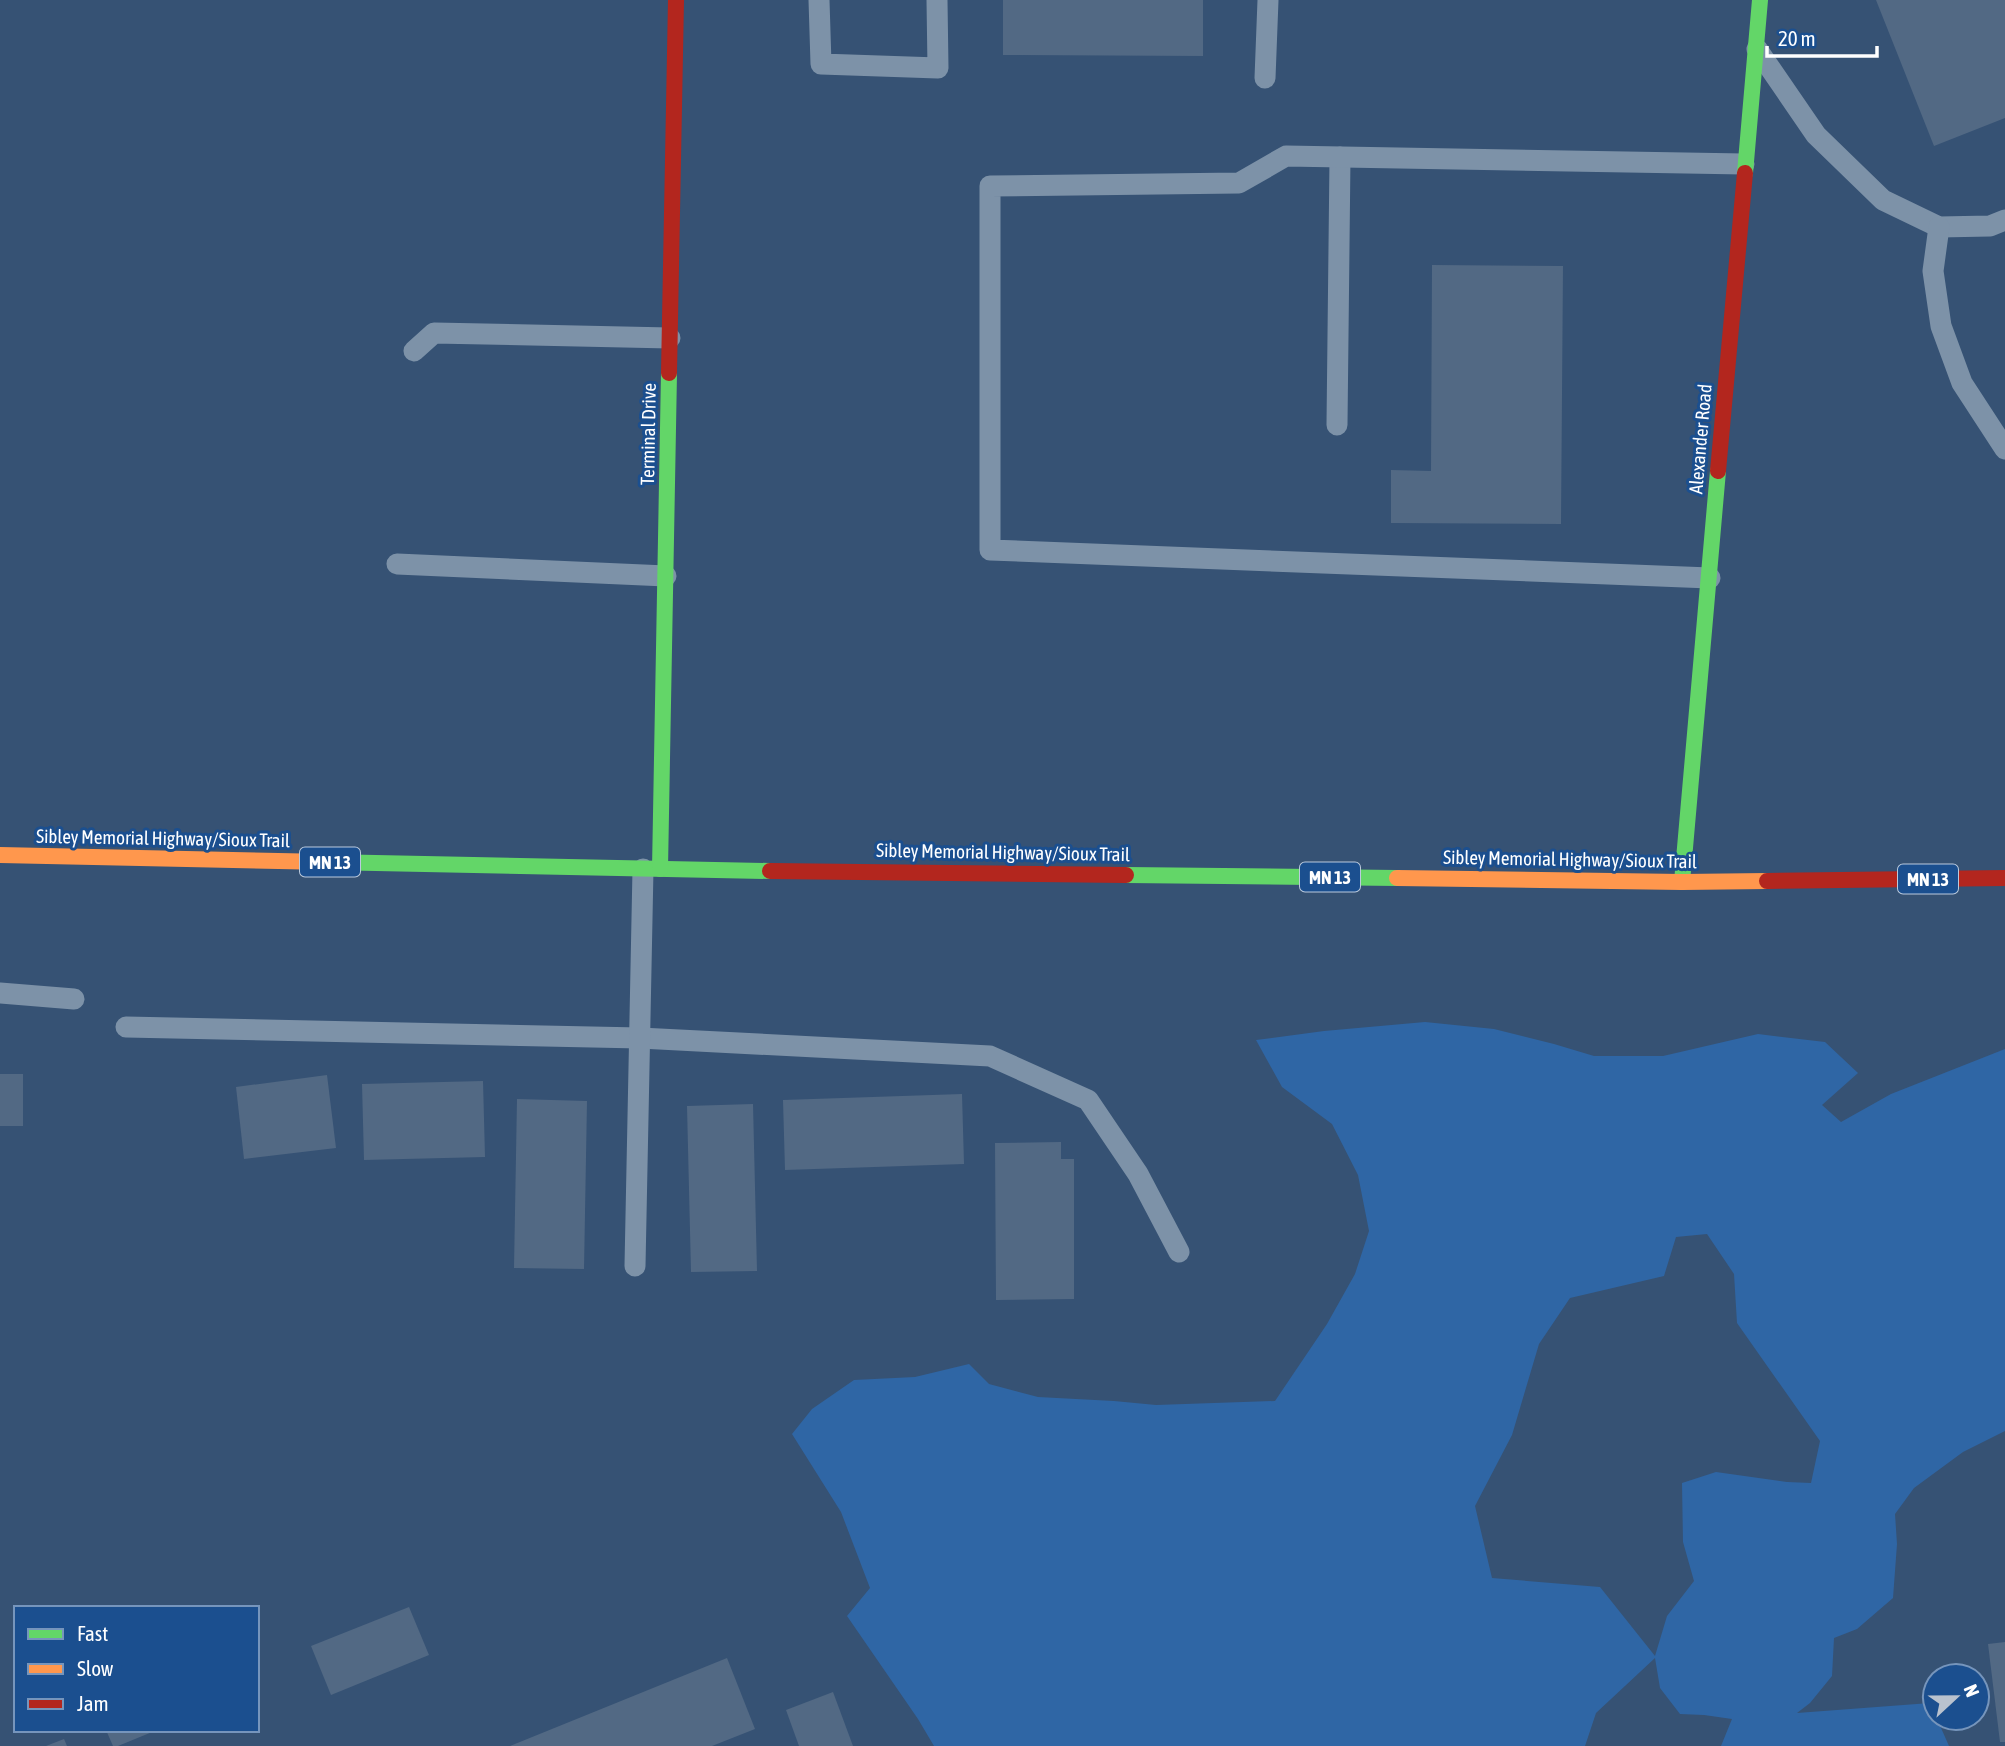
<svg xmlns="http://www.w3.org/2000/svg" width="2005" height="1746" font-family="'Asap Condensed',sans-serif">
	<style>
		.green { fill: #2f66a5; fill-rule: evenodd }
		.building { fill: #526984 }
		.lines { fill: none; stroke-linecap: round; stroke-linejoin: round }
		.lane { stroke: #7d92a8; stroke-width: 21 }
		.fast { stroke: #63d668; stroke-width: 16 }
		.slow { stroke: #ff974d; stroke-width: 16 }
		.jam { stroke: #b3261e; stroke-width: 16 }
		.labels { text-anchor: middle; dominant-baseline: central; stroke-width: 6; stroke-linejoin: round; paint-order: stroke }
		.shield { fill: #1b4f8f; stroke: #bbcadd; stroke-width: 2 }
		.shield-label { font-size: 18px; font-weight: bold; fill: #fff }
		.street-label { font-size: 19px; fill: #fff; stroke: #1b4f8f }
	</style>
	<rect width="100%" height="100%" fill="#365274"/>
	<path class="green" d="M 1425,1022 L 1494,1029 L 1554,1044 L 1594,1056 L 1663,1056 L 1758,1034 L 1825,1042 L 1858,1073 L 1822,1105 L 1841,1122 L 1891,1094 L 2005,1049 L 2005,1431 L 1963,1452 L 1914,1488 L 1895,1514 L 1897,1544 L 1893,1598 L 1857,1629 L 1834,1638 L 1832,1676 L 1810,1703 L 1797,1713 L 1930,1703 L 1949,1746 L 1721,1746 L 1732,1719 L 1704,1715 L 1680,1714 L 1660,1688 L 1655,1658 L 1596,1713 L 1585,1746 L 934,1746 L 918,1719 L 847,1616 L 870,1588 L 841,1512 L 792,1434 L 812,1409 L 854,1380 L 915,1377 L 969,1364 L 989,1384 L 1038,1397 L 1114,1401 L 1156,1405 L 1275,1401 L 1327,1324 L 1355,1274 L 1369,1231 L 1358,1175 L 1332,1124 L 1282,1087 L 1256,1040 L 1324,1031 ZM 1707,1234 L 1734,1274 L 1737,1323 L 1820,1441 L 1811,1483 L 1787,1482 L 1716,1472 L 1682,1483 L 1683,1542 L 1694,1581 L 1667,1616 L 1655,1656 L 1600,1587 L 1492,1578 L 1475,1506 L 1512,1435 L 1539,1344 L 1570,1298 L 1664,1276 L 1676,1237 Z"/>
	<g class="building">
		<polygon points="1003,0 1203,0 1203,56 1003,55"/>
		<polygon points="1876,0 2005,0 2005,118 1934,146"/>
		<polygon points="1432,265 1563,266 1561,524 1391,523 1391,470 1431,471"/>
		<rect x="0" y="1074" width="23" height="52"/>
		<polygon points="327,1075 336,1148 244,1159 236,1087"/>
		<polygon points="483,1081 485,1157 364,1160 362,1084"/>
		<polygon points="962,1094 964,1164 785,1170 783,1100"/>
		<polygon points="517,1099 587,1101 584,1269 514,1268"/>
		<polygon points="753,1104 757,1271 691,1272 687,1106"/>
		<polygon points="1061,1142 1061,1159 1074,1159 1074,1299 996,1300 995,1143"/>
		<polygon points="409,1607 429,1655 331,1695 311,1646"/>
		<polygon points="2005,1642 2005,1742 2000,1742 1988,1644"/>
		<polygon points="727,1658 755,1729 712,1746 510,1746"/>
		<polygon points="833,1692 853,1746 799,1746 786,1710"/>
		<polygon points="106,1730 157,1730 118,1746 113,1746"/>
		<polygon points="64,1739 67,1746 46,1746"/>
	</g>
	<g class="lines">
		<g class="lane">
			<polyline points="819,0 821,64 938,68 937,0"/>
			<polyline points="1757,49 1816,135 1883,200 1939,227 1990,226 2005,220"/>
			<polyline points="1265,78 1268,0"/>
			<polyline points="1939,227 1933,271 1941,326 1962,383 2005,449"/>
			<polyline points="414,351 434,333 670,338"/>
			<polyline points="1337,425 1340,157"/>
			<polyline points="397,564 666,576"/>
			<polyline points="1710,578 990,550 990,186 1239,183 1286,156 1744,164"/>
			<polyline points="0,993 74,999"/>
			<polyline points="126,1027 640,1038 990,1056 1088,1100 1138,1174 1179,1252"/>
			<polyline points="635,1266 643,869"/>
		</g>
		<g class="fast">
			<polyline points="1745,173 1760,0"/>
			<polyline points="327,862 770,871"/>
			<polyline points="660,869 669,373"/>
			<polyline points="1126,875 1397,878"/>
			<polyline points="1682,882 1718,471"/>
		</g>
		<g class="slow">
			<polyline points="0,855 327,862"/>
			<polyline points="1397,878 1682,882 1767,881"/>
		</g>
		<g class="jam">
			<polyline points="669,373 676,0"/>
			<polyline points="1718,471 1745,173"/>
			<polyline points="770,871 1126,875"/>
			<polyline points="1767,881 2005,878"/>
		</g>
	</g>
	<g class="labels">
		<g class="shield">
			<rect x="300" y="847.5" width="60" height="29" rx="5"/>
			<rect x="1300" y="862.5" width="60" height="29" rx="5"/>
			<rect x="1898" y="864.5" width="60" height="29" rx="5"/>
		</g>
		<g class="shield-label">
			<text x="330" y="862">MN 13</text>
			<text x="1330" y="877">MN 13</text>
			<text x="1928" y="879">MN 13</text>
		</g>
		<g class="street-label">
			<text transform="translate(648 434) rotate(-89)">Terminal Drive</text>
			<text transform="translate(1700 439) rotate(-85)">Alexander Road</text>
			<text transform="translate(163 838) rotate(1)">Sibley Memorial Highway/Sioux Trail</text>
			<text transform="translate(1003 852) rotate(1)">Sibley Memorial Highway/Sioux Trail</text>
			<text transform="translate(1570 859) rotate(1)">Sibley Memorial Highway/Sioux Trail</text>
		</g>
	</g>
	<rect x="14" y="1606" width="245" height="126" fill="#1b4f8f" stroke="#7695bc" stroke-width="2"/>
	<rect x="28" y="1629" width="35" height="10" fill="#63d668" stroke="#7695bc" stroke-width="2"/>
	<text x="77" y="1641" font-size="21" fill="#ffffff">Fast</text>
	<rect x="28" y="1664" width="35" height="10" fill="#ff974d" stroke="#7695bc" stroke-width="2"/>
	<text x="77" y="1676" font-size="21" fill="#ffffff">Slow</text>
	<rect x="28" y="1699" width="35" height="10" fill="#b3261e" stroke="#7695bc" stroke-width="2"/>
	<text x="77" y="1711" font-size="21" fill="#ffffff">Jam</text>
	<g transform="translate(1956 1697) rotate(68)"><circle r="33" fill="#1b4f8f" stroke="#7695bc" stroke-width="2"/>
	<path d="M0-5L12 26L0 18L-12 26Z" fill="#b9c2ce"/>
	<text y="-10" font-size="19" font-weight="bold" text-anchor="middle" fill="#ffffff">N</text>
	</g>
	<path d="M1767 46v10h110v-10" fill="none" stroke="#ffffff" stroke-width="3.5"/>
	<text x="1778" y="46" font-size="21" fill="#ffffff" stroke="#1b4f8f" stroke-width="5" paint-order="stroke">20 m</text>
</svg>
